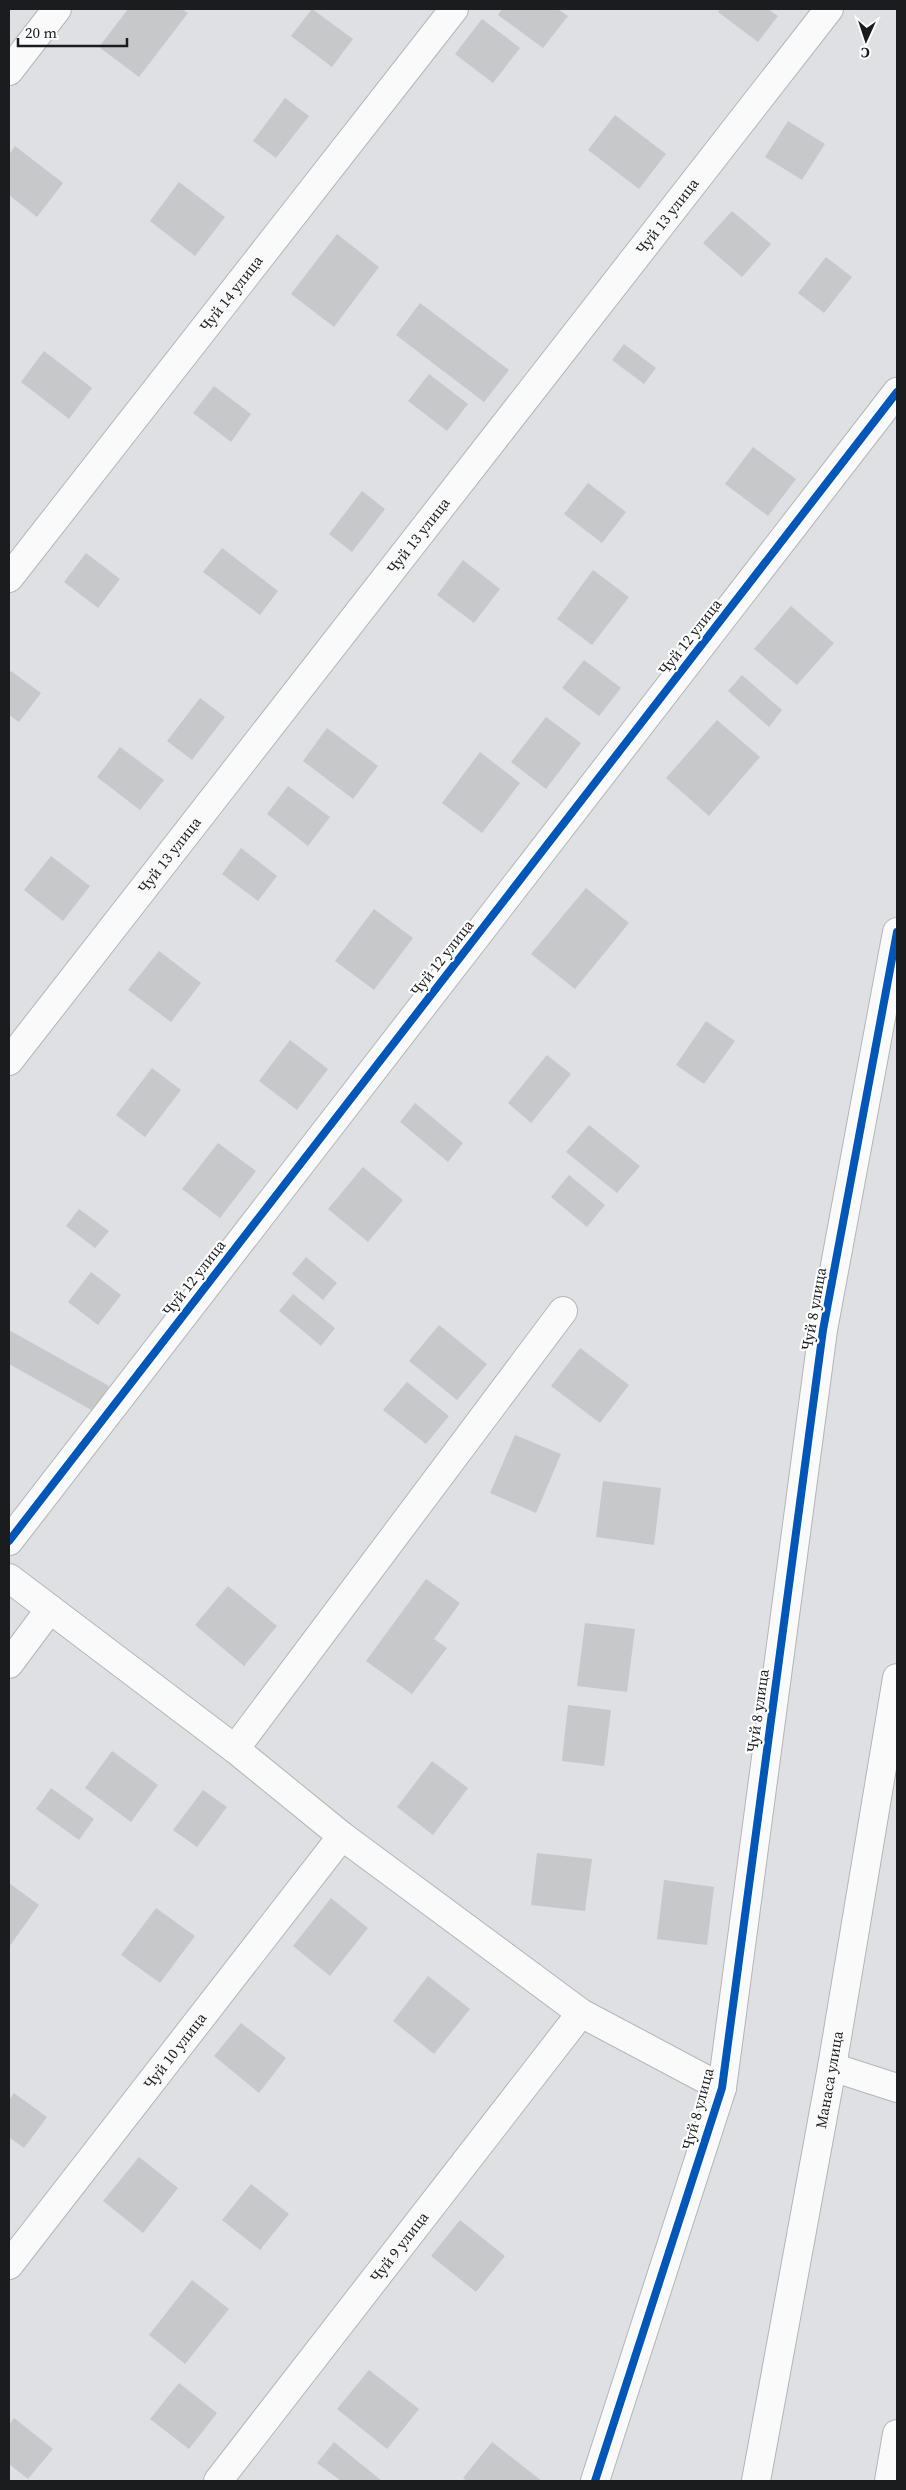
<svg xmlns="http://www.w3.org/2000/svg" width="906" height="2490" viewBox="0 0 906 2490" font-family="'Source Serif 4',serif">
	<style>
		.building { fill: #c6c8ca }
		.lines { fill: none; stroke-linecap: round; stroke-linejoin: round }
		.street-casing { stroke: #b3b5b7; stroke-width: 30 }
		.street { stroke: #fafafb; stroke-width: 28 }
		.cycleway-casing { stroke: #fff; stroke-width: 11 }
		.cycleway { stroke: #0057b8; stroke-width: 8 }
		.labels { text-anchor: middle; stroke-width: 4.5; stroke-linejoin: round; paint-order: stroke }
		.street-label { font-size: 15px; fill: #1a1c1e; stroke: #fff }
	</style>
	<rect width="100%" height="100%" fill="#dee0e3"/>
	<path class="building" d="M128 9H182L188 13 139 77 99 47Z
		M312 9 353 39 332 67 291 36Z
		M502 9H558L568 16 543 48 498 15Z
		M720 9H768L778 16 758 42 718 12Z
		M482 19 520 48 493 83 455 54Z
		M285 98 309 116 276 158 253 141Z
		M615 115 666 154 639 189 588 150Z
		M788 121 825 144 802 180 765 157Z
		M15 146 63 183 37 217 9 195V155Z
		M179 182 225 217 195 256 150 221Z
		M732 211 771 244 742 277 703 243Z
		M337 234 379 267 334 327 291 294Z
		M826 257 852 277 824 313 798 293Z
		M420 303 509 370 484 402 396 335Z
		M624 344 656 368 644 384 612 360Z
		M44 351 92 388 69 419 21 382Z
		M429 374 468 404 447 431 408 401Z
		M214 386 251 414 231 442 193 413Z
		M753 447 796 479 768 516 725 484Z
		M588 483 626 512 602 543 564 514Z
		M362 491 385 509 352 552 329 534Z
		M222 548 278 591 260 615 203 572Z
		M86 553 120 579 98 608 64 582Z
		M463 560 500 589 474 623 437 595Z
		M593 570 629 597 592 645 557 619Z
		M791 606 834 643 797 685 754 649Z
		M584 660 621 688 599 716 562 688Z
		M11 671 41 693 19 722 9 715V674Z
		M742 675 782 710 769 727 728 691Z
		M200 698 225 717 192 760 167 741Z
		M546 717 581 743 546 789 511 762Z
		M717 720 760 757 709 816 666 778Z
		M327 728 378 766 353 799 303 761Z
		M120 747 164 780 140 810 97 777Z
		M480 752 520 783 482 833 442 803Z
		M288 786 330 817 308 846 267 814Z
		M241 848 277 876 258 901 222 874Z
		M51 856 90 886 63 921 24 890Z
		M586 888 629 923 575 989 531 954Z
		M374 909 413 938 374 990 335 961Z
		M159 951 201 983 171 1022 128 990Z
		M706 1021 735 1041 704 1084 676 1065Z
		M290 1040 328 1069 297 1110 259 1081Z
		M547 1055 571 1074 531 1123 508 1103Z
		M152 1068 181 1090 145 1137 116 1115Z
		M415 1103 463 1143 448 1162 400 1122Z
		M589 1125 640 1166 617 1193 566 1152Z
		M218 1143 256 1171 220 1218 182 1189Z
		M363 1167 403 1200 368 1242 328 1209Z
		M569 1175 605 1205 587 1227 551 1197Z
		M79 1209 109 1231 95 1248 66 1226Z
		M306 1257 337 1283 323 1300 292 1274Z
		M91 1272 121 1295 98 1325 68 1302Z
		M293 1294 335 1328 321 1346 279 1311Z
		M439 1325 487 1364 457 1400 409 1361Z
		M9 1330 109 1386 95 1412 9 1364Z
		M580 1348 629 1385 600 1423 551 1386Z
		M407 1382 449 1416 426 1444 383 1410Z
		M515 1435 561 1454 536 1513 490 1493Z
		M603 1481 661 1488 654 1545 596 1537Z
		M426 1579 460 1603 434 1639 447 1648 412 1694 366 1661Z
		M228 1586 277 1626 244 1666 195 1625Z
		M585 1623 635 1629 627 1692 577 1686Z
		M568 1705 611 1710 604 1766 562 1761Z
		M112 1751 158 1785 131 1822 85 1788Z
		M432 1761 468 1788 433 1835 397 1807Z
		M51 1788 94 1819 79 1840 36 1809Z
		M203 1790 227 1807 197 1847 173 1830Z
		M537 1853 592 1859 585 1911 531 1905Z
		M664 1880 714 1887 707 1945 657 1939Z
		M9 1883 39 1905 9 1947Z
		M331 1898 368 1928 330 1976 293 1946Z
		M156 1908 195 1936 160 1983 121 1955Z
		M428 1976 470 2009 434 2054 393 2021Z
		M241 2023 286 2058 259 2093 214 2056Z
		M14 2093 47 2117 24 2148 9 2137V2100Z
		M139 2157 178 2188 143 2233 103 2201Z
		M251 2184 289 2214 260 2250 222 2220Z
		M460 2220 505 2256 476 2292 431 2256Z
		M192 2280 229 2309 185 2364 149 2335Z
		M369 2370 419 2409 387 2449 337 2409Z
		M179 2383 217 2413 189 2449 150 2419Z
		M14 2418 53 2449 28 2479 9 2464V2425Z
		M334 2442 382 2481H341L317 2463Z
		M492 2442 542 2481H467L463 2478Z"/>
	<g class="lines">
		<defs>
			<g id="street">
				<path d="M9 71 57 9"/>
				<path id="s1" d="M9 578 454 9"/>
				<path id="s2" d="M9 1061 829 9"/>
				<path d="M9 1541 897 392"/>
				<path d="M9 1578 235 1749 342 1836 581 2013 722 2088"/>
				<path d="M9 1664 50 1609"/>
				<path d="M235 1749 563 1311"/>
				<path d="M832 2067 897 2088"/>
				<path id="s3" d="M9 2265 342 1836"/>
				<path id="s4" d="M218 2481 581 2013"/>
				<path d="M595 2481 722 2088 823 1330 897 932"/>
				<path id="s5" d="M756 2481 832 2067 897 1678"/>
				<path d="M889 2481 897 2434"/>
			</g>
		</defs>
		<use href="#street" class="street-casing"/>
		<use href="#street" class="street"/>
		<defs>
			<path id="cycleway" d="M9 1541 897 392
				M595 2481 722 2088 823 1330 897 932"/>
		</defs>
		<use href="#cycleway" class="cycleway-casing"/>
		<use href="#cycleway" class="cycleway"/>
	</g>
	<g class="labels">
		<g class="street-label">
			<text dy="5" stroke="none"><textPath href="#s2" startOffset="1071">Чуй 13 улица</textPath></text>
			<text dy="5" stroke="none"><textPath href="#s1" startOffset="361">Чуй 14 улица</textPath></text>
			<text dy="5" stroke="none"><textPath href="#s2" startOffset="666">Чуй 13 улица</textPath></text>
			<text transform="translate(690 637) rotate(-52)" y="5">Чуй 12 улица</text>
			<text dy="5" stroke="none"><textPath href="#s2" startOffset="261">Чуй 13 улица</textPath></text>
			<text transform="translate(442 958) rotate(-52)" y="5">Чуй 12 улица</text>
			<text transform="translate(194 1278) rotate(-52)" y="5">Чуй 12 улица</text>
			<text transform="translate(814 1309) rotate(-80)" y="5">Чуй 8 улица</text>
			<text transform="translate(758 1711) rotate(-82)" y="5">Чуй 8 улица</text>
			<text dy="5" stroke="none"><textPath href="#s3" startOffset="271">Чуй 10 улица</textPath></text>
			<text dy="5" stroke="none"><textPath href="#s5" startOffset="408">Манаса улица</textPath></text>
			<text transform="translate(698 2109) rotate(-75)" y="5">Чуй 8 улица</text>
			<text dy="5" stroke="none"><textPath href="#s4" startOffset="296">Чуй 9 улица</textPath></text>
		</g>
	</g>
	<rect width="906" height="2490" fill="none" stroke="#1a1c1e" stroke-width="20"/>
	<g transform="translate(866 40) rotate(183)" stroke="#ffffff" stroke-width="4" paint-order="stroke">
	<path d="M0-4L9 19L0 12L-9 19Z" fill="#1a1c1e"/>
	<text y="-8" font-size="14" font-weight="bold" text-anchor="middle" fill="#1a1c1e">С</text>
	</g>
	<path d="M18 38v8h109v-8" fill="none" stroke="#1a1c1e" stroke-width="2.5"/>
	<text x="25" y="38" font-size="15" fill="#1a1c1e" stroke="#ffffff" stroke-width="4" paint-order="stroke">20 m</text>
</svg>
